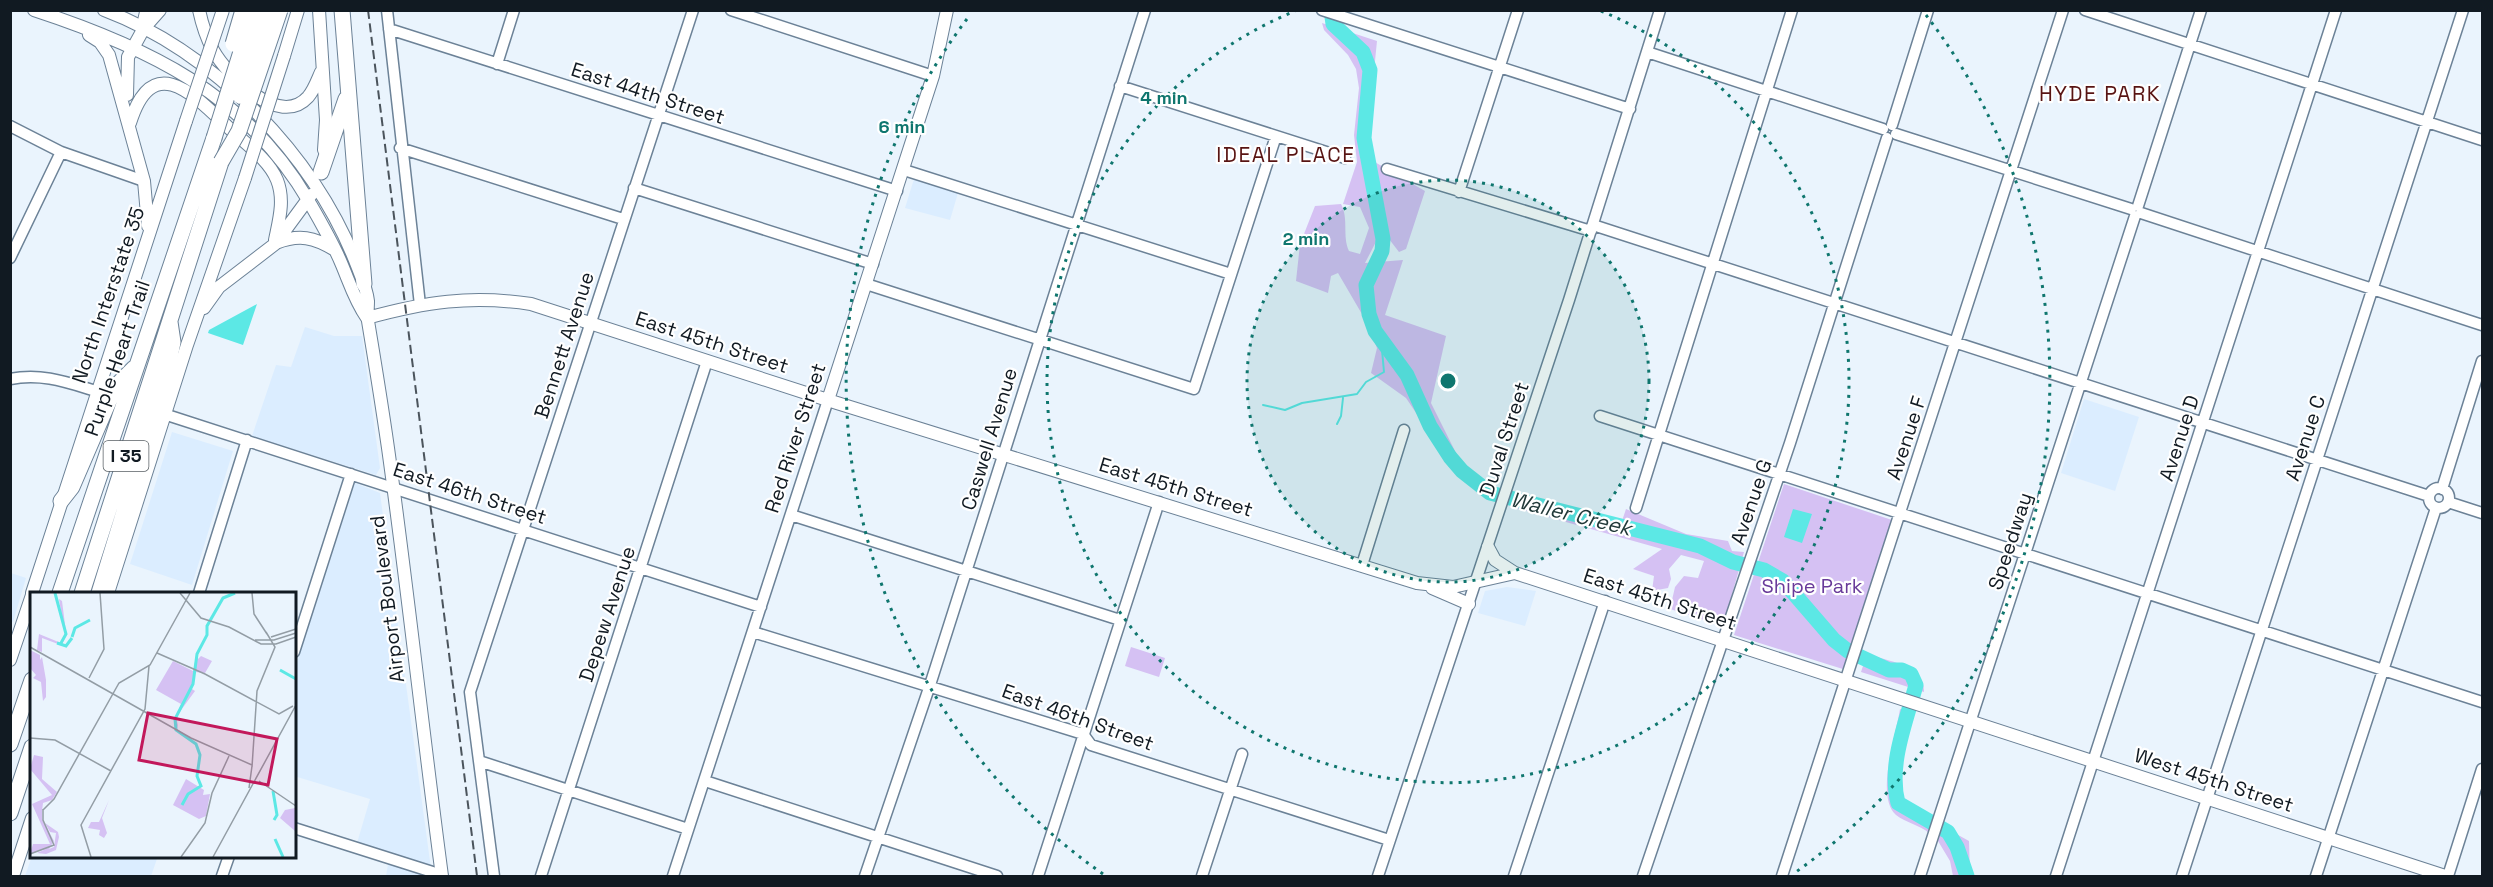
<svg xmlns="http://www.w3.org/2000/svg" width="2493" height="887" viewBox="0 0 2493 887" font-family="'Space Grotesk',sans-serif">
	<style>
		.built { fill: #dbedff }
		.green { fill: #d5c1f3 }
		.water { fill: #5ce8e5 }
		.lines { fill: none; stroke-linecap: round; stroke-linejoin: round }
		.stream { stroke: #5ce8e5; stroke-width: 2 }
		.river { stroke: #5ce8e5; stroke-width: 15 }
		.minor-casing { stroke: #6c8297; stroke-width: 13 }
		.major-casing { stroke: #6c8297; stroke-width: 14 }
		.highway-casing { stroke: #6c8297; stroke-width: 17 }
		.minor { stroke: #fff; stroke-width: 10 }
		.major { stroke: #fff; stroke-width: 12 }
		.highway { stroke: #fff; stroke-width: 15 }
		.rail { stroke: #4b545c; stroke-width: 2; stroke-dasharray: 9 4.5; stroke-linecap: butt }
		.major-bridge-casing { stroke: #6c8297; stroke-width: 14; stroke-linecap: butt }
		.highway-bridge-casing { stroke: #6c8297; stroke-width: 17; stroke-linecap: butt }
		.major-bridge { stroke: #fff; stroke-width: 12 }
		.highway-bridge { stroke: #fff; stroke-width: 15 }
		.ring { fill: none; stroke: #0f766e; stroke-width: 3; stroke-dasharray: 3 6 }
		.labels { text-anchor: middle; stroke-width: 4.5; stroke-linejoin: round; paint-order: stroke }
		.shield { fill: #fff; stroke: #585f64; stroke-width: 1.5 }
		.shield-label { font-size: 18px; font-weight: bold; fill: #111a22 }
		.street-label { font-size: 20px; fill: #111a22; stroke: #fff }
		.park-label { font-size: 20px; fill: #683a99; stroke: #fff }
		.neighbourhood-label { font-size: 21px; letter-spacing: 1.5px; fill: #581413; stroke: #fff }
		.water-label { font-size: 21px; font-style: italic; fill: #213939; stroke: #fff }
		.inset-river { fill: none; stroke: #5ce8e5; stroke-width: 3 }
		.inset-road { fill: none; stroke: #939da5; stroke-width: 1.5 }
		.view { fill: #c2185b; fill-opacity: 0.15; stroke: #c2185b; stroke-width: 3 }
		.inset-edge { fill: none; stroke: #111a22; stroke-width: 3 }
		.centre { fill: #0f766e; stroke: #fff; stroke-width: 3 }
		.ring-label { font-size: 18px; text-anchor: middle; font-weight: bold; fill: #0f766e; stroke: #fff; stroke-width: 4.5; stroke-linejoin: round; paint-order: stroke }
	</style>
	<rect width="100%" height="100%" fill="#eaf4fd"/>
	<path class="built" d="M914 179 958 193 950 220 905 208Z
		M305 327 334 336H362L380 468 376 475 252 436 276 365 291 367Z
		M2084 399 2139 417 2115 491 2061 473Z
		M172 432 233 451 192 585 130 564Z
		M355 483 380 493 432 876H386L390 853 357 843 370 799 294 776V671Z
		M11 573 26 578 13 622 11 621Z
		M1507 587 1536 591 1525 626 1478 613 1485 591Z
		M32 856H158L151 876H25Z"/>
	<path class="green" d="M1322 23 1377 41 1368 131 1373 161 1425 191 1406 249 1399 252 1389 239 1379 236 1365 263 1403 260 1385 315 1446 336 1431 403 1465 471 1496 486 1492 501 1452 466 1406 398 1371 373 1377 348 1366 321 1338 273 1331 276 1328 293 1296 281 1300 244 1315 206 1341 204C1349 219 1342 236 1349 251L1360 254 1369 228 1360 207 1343 204 1357 162 1354 135 1359 88 1356 69 1348 55 1324 30Z
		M1784 484 1895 521 1846 670 1734 635Z
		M1517 494 1622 521 1626 509 1686 534 1728 541 1732 551 1744 552 1723 626 1670 609 1675 587 1684 576 1698 578 1704 561 1681 555 1669 569 1671 579 1668 588 1652 591 1654 576 1633 569 1662 549 1512 507Z
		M1131 647 1165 658 1159 677 1125 666Z
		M1867 654C1887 661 1925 665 1924 692L1861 672Z
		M1900 709 1914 714C1909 732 1893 785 1906 801 1913 809 1925 814 1934 819L1929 833C1920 825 1906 823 1896 815 1875 796 1896 735 1900 709Z
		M1942 826 1969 841 1970 876H1953L1950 861 1938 841Z"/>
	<path class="water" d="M257 304 243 345 208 333 209 330Z
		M1793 509 1812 514 1802 543 1784 537Z"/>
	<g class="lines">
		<path class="stream" d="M1263 405 1285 410 1302 403 1357 394 1366 382 1384 372 1381 339
			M1337 424 1341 416 1343 398"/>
		<path class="river" d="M1331 10 1333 24 1363 52 1370 70 1364 138 1383 239 1382 251 1366 285 1369 314 1375 331 1407 375 1430 426 1450 457 1462 471 1490 493 1700 546 1733 562 1764 570 1783 581 1834 640 1848 651 1889 670H1902L1911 674 1916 685C1906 722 1888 765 1898 803L1948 832 1957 847 1967 876"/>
		<defs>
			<path id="minor" d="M387 10 420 305
				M731 10 933 76
				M1322 10 1630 109
				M2085 10 2482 140
				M389 29 897 191
				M1647 52 1883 129
				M497 64 514 10
				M1120 86 1345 158
				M1892 125 1928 10
				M10 126 61 152 144 181
				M1896 134 2131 209
				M400 148 623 219
				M1387 169 1591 231
				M904 170 1231 274
				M634 188 873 264
				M1459 192 1518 10
				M2138 206 2201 10
				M2141 213 2482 325
				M1593 225 2429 496
				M10 258 61 152
				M866 284 1194 389 1276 136
				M10 379C42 373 66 382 96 391
				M167 415 761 607
				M1600 416 2482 702
				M2429 498a10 10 0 1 1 20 0a10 10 0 1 1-20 0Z
				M2442 489 2482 361
				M2448 502 2482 513
				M1636 508 1792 10
				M791 515 1120 620
				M1362 565 1404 430
				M199 593 247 440
				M753 632 1083 734 1091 745 1389 840
				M294 652 351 474
				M479 761 688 829
				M705 781 997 876
				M294 828 442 875
				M222 876 229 856
				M494 876 470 692 693 10
				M541 876 707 361
				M673 876 828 400
				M865 876 930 685 1145 10
				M1038 876 1159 502
				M1202 876 1242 754
				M1378 876 1569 300 1660 10
				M1514 876 1605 601
				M1643 876 1790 443 1887 138
				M1782 876 2063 10
				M1920 876 2135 216
				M2056 876 2336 10
				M2182 876 2463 10
				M2316 876 2436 508
				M2448 876 2482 769"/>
			<path id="major" d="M34 10C147 47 245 93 308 200 320 221 333 243 342 265 350 284 355 301 367 318
				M104 10C215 52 316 157 358 268 362 278 367 291 368 301 368 308 367 314 368 321 375 363 382 406 388 448 408 591 423 734 442 876
				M199 10C202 24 206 37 213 50 227 75 279 129 308 97 314 90 317 81 321 72
				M319 10 326 120 324 150
				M89 35 100 42 109 55 144 181 148 226
				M284 56 298 10
				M127 95 128 57 144 28 160 10
				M130 123C153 49 195 96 230 129 246 144 269 160 277 180 285 200 279 220 275 240
				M276 243C299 234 314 237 335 250
				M204 308 219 287 275 244 311 195
				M367 318C425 302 470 295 531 304L837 403 1417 583 1453 587 1515 573 2445 876
				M828 400 933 76 947 10
				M1488 547 1495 560 1515 573
				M1432 588 1469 604
				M32 593 186 121
				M108 593 187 345 245 178
				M10 660 32 595
				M13 876 32 818"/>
			<path id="highway" d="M342 10 364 284
				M144 28 148 10
				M321 172 346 99
				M61 501 72 487 115 387 134 368
				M60 593 214 138
				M82 593 221 162
				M99 593 167 372 173 342 170 322
				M10 744 32 680
				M10 813 32 747"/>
		</defs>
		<use href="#minor" class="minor-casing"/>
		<use href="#major" class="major-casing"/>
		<use href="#highway" class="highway-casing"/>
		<use href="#minor" class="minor"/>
		<use href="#major" class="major"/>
		<use href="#highway" class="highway"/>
		<path class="rail" d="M368 10 477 876"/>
		<defs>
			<path id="major-bridge" d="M186 121 223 10
				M245 178 284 56"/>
			<path id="highway-bridge" d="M233 44 243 10
				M240 96 266 10
				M214 138 254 10
				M221 162 239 131 280 10"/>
		</defs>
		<use href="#major-bridge" class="major-bridge-casing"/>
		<use href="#highway-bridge" class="highway-bridge-casing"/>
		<use href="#major-bridge" class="major-bridge"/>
		<use href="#highway-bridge" class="highway-bridge"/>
	</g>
	<circle cx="1448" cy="381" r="201" fill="#0f766e" fill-opacity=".12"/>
	<g class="ring">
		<circle cx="1448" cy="381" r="201"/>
		<path d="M1601 11A401 401 0 1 1 1295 11"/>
		<path d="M1103 874A602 602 0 0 1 970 15M1926 15A602 602 0 0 1 1793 874"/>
	</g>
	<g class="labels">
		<rect class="shield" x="103.5" y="441" width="45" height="30" rx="4.5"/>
		<g class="shield-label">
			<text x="126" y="462">I 35</text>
		</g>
		<g class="street-label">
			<text transform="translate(648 93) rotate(18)" y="7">East 44th Street</text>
			<text transform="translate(108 295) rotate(-71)" y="7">North Interstate 35</text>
			<text transform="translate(712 342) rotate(18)" y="7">East 45th Street</text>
			<text transform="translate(564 345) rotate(-72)" y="7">Bennett Avenue</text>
			<text transform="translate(117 358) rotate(-71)" y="7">Purple Heart Trail</text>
			<text transform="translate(795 438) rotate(-72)" y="7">Red River Street</text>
			<text transform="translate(1906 438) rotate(-72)" y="7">Avenue F</text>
			<text transform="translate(2179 438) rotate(-72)" y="7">Avenue D</text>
			<text transform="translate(2305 438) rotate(-72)" y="7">Avenue C</text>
			<text transform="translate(989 439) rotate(-73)" y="7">Caswell Avenue</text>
			<text transform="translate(1504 439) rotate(-72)" y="7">Duval Street</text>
			<text transform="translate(1176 487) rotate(17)" y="7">East 45th Street</text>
			<text transform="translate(470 493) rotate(18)" y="7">East 46th Street</text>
			<text transform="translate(1751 502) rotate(-71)" y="7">Avenue G</text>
			<text transform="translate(2010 541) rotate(-72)" y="7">Speedway</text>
			<text transform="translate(387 599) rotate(-97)" y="7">Airport Boulevard</text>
			<text transform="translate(1660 599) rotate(18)" y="7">East 45th Street</text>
			<text transform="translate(607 614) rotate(-72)" y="7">Depew Avenue</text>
			<text transform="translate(1078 717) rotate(20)" y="7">East 46th Street</text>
			<text transform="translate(2214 780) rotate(18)" y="7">West 45th Street</text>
		</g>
		<g class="park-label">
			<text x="1812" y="593">Shipe Park</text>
		</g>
		<g class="neighbourhood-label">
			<text x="2100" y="101">HYDE PARK</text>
			<text x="1286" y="162">IDEAL PLACE</text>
		</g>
		<g class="water-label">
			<text transform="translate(1571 514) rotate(14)" y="7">Waller Creek</text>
		</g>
	</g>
	<g transform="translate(30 592)">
		<rect width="266" height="266" fill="#eaf4fd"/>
		<path d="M29 7 32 9 36 40V44L32 52 36 54 39 48 42 47 36 55 12 46V60L7 58 9 42 31 51 35 44ZM0 58 10 63V68L12 65 16 88V105L13 109 11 90 3 86 6 83 0 76ZM167 61 168 67 171 64 182 69 175 81 165 80 162 97 165 99 146 125 148 133 147 137 145 127 151 112 126 98 143 69 163 79ZM4 163 13 165 12 187 27 200 22 208 13 211 12 219V227L24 249 19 257 24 255 26 241 20 240 15 231 28 240 29 245 26 258 16 262 7 261 16 257 0 262 3 252H20L2 212 22 203 0 177ZM156 187 174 198 173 203 180 202 176 224 169 227 143 213ZM79 208 72 226 77 241 74 246 69 243 70 238 58 236 61 230H69ZM265 216V239L250 226 255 218Z" fill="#d5c1f3"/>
		<path class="inset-river" d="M25 1 36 42 31 51M42 45 45 36 60 28M27 51 36 54 42 46M250 78 266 87M243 199 247 223 244 228M152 213 158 202 171 194 167 184 170 163 166 152 146 138 145 127 163 92 167 62 177 43V34L193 6 205 1M245 247 253 265"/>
		<path class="inset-road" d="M150 1 171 26 199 35 231 52H246L266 45M222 1 224 22 237 42M241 45 266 37M225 48H244L266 41M0 55 161 146 222 173M127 61 175 82 249 122 263 114M59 86 74 57 70 1M0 146 25 148 81 179M222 175 227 99 245 55 236 40M229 189 266 214M219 196 222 174M13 218 24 207 89 91 120 73 160 1M0 262 24 253 13 228V217M61 265 51 233 115 117 119 74M151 265 175 231 182 201 199 164M183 265 266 113"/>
		<path class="view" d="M118 121 247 147 238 193 109 168Z"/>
		<rect width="266" height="266" class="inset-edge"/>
	</g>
	<circle cx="1448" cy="381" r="9" class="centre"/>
	<g class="ring-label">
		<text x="1164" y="104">4 min</text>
		<text x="902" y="133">6 min</text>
		<text x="1306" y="245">2 min</text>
	</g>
	<rect width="2493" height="887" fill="none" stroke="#111a22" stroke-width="24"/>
</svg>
